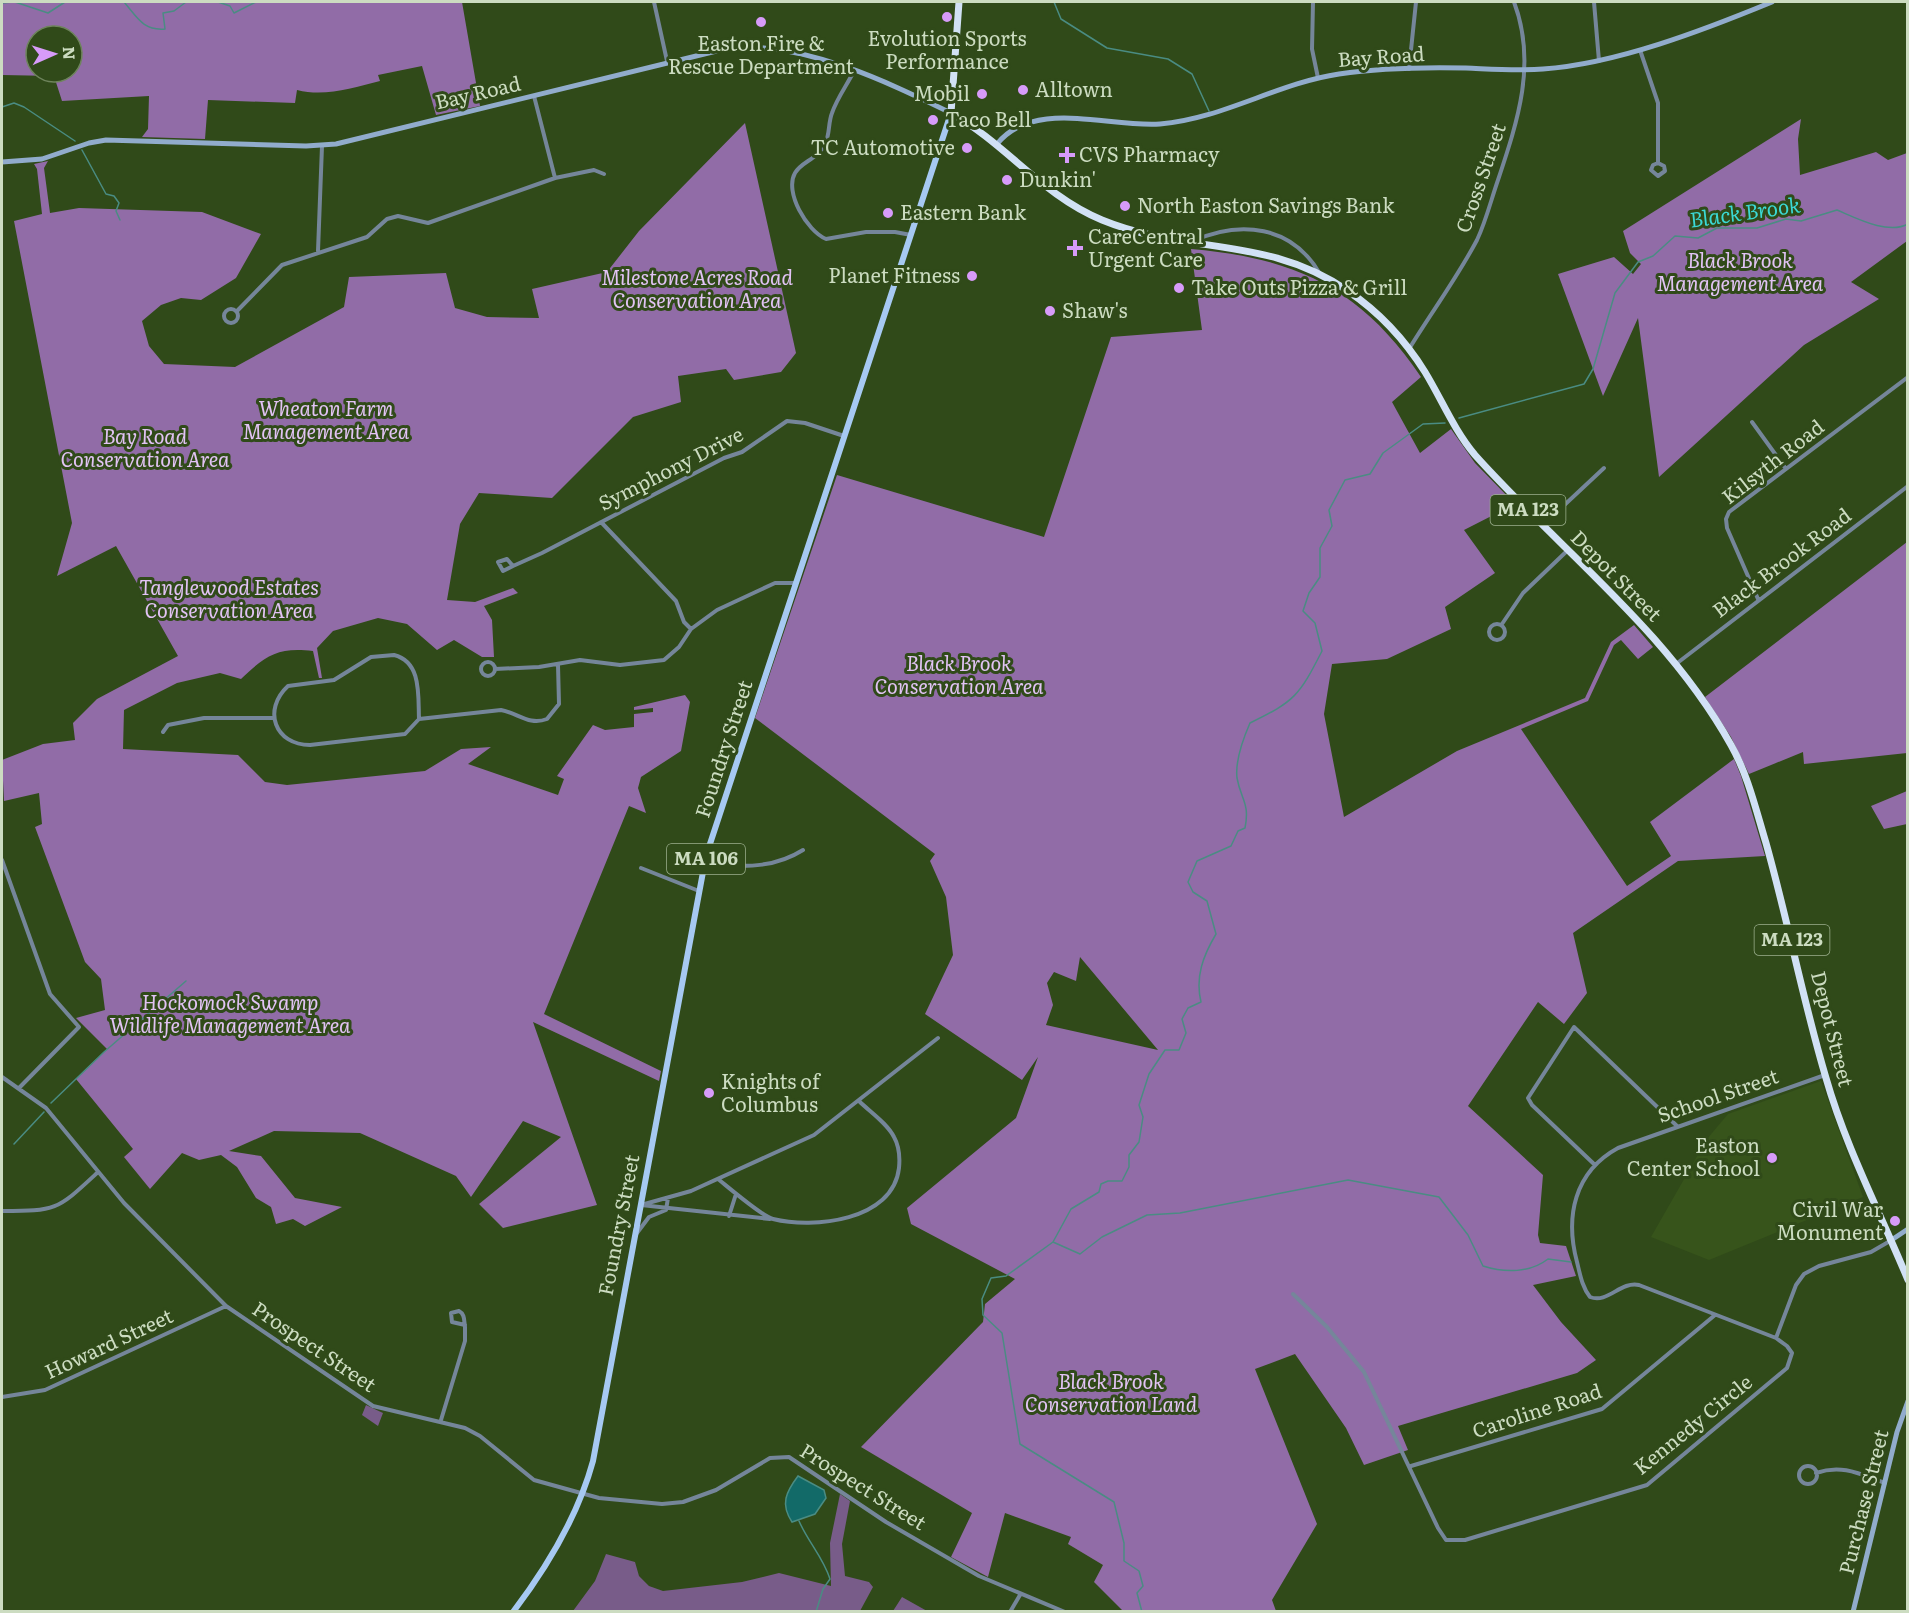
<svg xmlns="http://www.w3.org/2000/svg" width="1909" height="1613" viewBox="0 0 1909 1613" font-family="Literata,serif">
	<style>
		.built { fill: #37541b }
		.green { fill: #785c89 }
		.forest { fill: #916ca7; fill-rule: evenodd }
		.water { fill: #126a68; stroke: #4a8c83; stroke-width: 1.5 }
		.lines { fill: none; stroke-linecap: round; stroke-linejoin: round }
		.stream { stroke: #4a8c83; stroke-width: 1.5 }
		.street { stroke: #75869a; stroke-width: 4 }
		.secondary { stroke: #91accc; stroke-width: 5 }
		.primary { stroke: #a6c9f2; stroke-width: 6 }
		.highway { stroke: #d1e1f5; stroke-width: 7 }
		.poi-dot { fill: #d79bf9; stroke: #304a19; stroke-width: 2 }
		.labels { text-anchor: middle; stroke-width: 6; stroke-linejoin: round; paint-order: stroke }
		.shield { fill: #304a19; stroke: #9db08f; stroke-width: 1.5 }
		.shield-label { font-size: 18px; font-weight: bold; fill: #ccdcc1 }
		.poi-label { font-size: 20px; fill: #ccdcc1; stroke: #304a19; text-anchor: start }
		.street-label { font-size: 20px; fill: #ccdcc1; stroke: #304a19 }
		.park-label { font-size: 20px; font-style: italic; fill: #e2c3f5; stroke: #304a19 }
		.water-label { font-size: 21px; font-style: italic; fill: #3bd9d5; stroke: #304a19 }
	</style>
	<rect width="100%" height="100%" fill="#304a19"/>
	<path class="built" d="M1821 1081 1863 1197 1709 1260 1651 1237 1707 1139 1728 1114Z"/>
	<path class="green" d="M366 1405 383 1413 378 1426 362 1415Z
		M840 1494 850 1501 842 1544 845 1576 869 1582 873 1587 860 1611H573L595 1581 606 1554 635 1562 639 1576 649 1586 663 1591 742 1582 779 1573 831 1586 830 1543Z
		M902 1597 927 1611H893Z"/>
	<path class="forest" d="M2 2H462L480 106 436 115 422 66 378 75 380 81C352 88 325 97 297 90L295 103 208 100 205 139 142 137 148 129 149 96 62 101 54 76 2 75ZM36 36H72V72H36Z
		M1801 119 1798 139 1800 175 1876 152 1888 160 1907 153V241L1851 282 1879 299 1804 345 1659 477 1638 318 1603 396 1558 274 1614 257 1633 274 1641 264 1630 253 1623 231Z
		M745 123 796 353 781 372 734 380 726 369 678 376 681 402 633 417 552 498 479 493 460 524 447 600 475 602 513 588 518 593 484 606 492 620 494 657H482L454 640 437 650 407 624 378 618 333 631 317 648 322 678H319L313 651C278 647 266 655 241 679L220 673 177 683 124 710 123 749 238 755 265 782 287 785 425 771 461 749 491 747 468 764 558 795 564 779 557 776 593 725 605 730 634 727V714L653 712V708L634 710V707L685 695 690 702 681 751 641 777 638 788 646 813 629 806 544 1014 661 1071 659 1081 533 1022 597 1205 503 1228 479 1204 561 1137 523 1121 471 1197 456 1176 360 1133 274 1131 229 1151 261 1156 295 1198 342 1207 305 1226 293 1219 276 1224 271 1207 256 1198 237 1167 221 1155 199 1160 182 1153 150 1189 124 1157 133 1149 76 1079 107 1049 76 1018 105 1010 101 979 85 962 35 827 42 824 39 793 4 801 2 760 43 744 75 740 73 723 97 699 178 656 116 546 57 576 72 523 14 221 42 214 37 169 34 164 48 161 44 168 50 213 79 208 202 212 261 234 236 278 201 300 181 298 161 305 142 321 149 346 164 364 235 367 344 307 349 277 446 273 455 308 487 317 539 318 532 289 607 272 639 231Z
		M1191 249C1295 258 1361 288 1421 377L1392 402 1420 453 1451 429 1475 463 1515 504 1464 530 1495 573 1445 607 1451 629 1387 659 1332 664 1324 714 1344 817 1457 751 1585 698 1611 642 1634 625 1653 647 1638 659 1621 640 1614 645 1588 701 1521 729 1627 886 1671 856 1650 822 1734 759 1741 776 1765 856 1678 861 1573 933 1587 993 1564 1024 1538 1002 1468 1106 1543 1175 1538 1235 1540 1243 1566 1246 1576 1276 1533 1285 1561 1322 1596 1360 1577 1373 1398 1426 1408 1450 1364 1465 1346 1428 1295 1354 1255 1369 1317 1524 1272 1600 1276 1611H1123L1094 1582 1103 1565 1068 1544 1071 1537 1005 1513 988 1577 951 1557 972 1513 861 1447 983 1322 985 1304 1015 1279 911 1224 907 1208 1016 1118 1038 1057 1022 1080 925 1014 953 955 946 897 930 861 935 854 755 718 837 475 1044 537 1111 337 1202 330ZM1080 957 1158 1050 1046 1025 1053 1005 1047 983 1054 972 1076 981Z
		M1907 542V753L1804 764 1803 752 1749 774 1731 737 1705 697Z
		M1907 791V824L1884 829 1871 806Z"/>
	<path class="water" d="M798 1476 824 1490 826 1498 815 1514 792 1522C780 1504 786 1492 798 1476Z"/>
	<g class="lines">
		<path class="stream" d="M15 2 48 13 65 2
			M124 2C137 17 143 31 165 29L163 13 174 11 186 2
			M189 2H198
			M218 2 230 6 234 13 256 2
			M1054 2 1061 19 1107 48 1168 59 1192 74 1209 111
			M2 3 13 2
			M2 107 14 103 24 107 75 141
			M82 150 106 194 114 196 119 203 116 211 120 220
			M1459 418 1584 384 1593 369 1615 293 1638 262 1653 256 1675 236 1698 238 1717 228H1757L1786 219 1801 221 1837 210C1856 218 1888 235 1908 224
			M51 1103 104 1052 186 981
			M14 1144 44 1112
			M1053 1242 1080 1254 1102 1237 1147 1215 1180 1213 1348 1180 1439 1197 1468 1235 1483 1266C1505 1273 1530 1273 1548 1259L1571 1262
			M799 1521C808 1542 823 1557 830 1579L823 1589 816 1612
			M1142 1612 1137 1593 1143 1586 1139 1571 1124 1561V1543L1114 1502 1020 1444 1002 1333 983 1315 982 1299 991 1278 1006 1276 1053 1242 1071 1209 1099 1192 1101 1184 1108 1181H1122L1129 1167V1155L1139 1142 1143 1117 1139 1105 1149 1074 1165 1050H1179L1186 1033 1182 1019 1188 1008 1201 1002C1195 977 1203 956 1216 934L1207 901 1193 892 1188 882 1197 861 1231 846 1238 831 1245 828C1250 803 1241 800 1237 778 1235 760 1243 739 1250 723 1295 701 1299 696 1322 651L1315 623 1303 611 1309 593 1320 577V548L1332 526 1329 510 1345 480 1370 474 1383 453 1423 424 1445 423"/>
		<path class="street" d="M654 2 667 61
			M1313 2 1312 49 1318 78
			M1594 2 1599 61
			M1640 50 1658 103V163L1653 165 1651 170 1658 176 1665 171 1664 166 1658 163
			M1409 69 1416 2
			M854 71C847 85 837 98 832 113 828 123 830 135 825 144 817 160 802 161 795 173 784 192 807 231 826 239L866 232H895L911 235
			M534 96 555 178
			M1193 241C1240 220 1292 225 1320 274
			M318 251 322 146
			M224 316a7 7 0 1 1 14 0a7 7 0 1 1-14 0Z
			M238 310 282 265 367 237 387 219 398 216 428 223 555 178 594 170 604 174
			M1409 349C1431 313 1457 278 1477 240 1486 221 1491 200 1498 180 1518 120 1537 63 1514 2
			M1752 422 1786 469
			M601 522 676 601 684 622 691 629
			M1543 525 1604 468
			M513 566 503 571 498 562 507 559 513 566 542 553 724 458 742 452 787 421 805 423 844 436
			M1758 599 1727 528 1726 519 1729 512 1908 377
			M1489 632a8 8 0 1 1 16 0a8 8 0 1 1-16 0Z
			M1502 624 1523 593 1568 550
			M394 655C422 662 418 696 419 719L405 734 310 745C275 745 262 710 288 686L334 680 371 657Z
			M481 669a7 7 0 1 1 14 0a7 7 0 1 1-14 0Z
			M1676 664 1908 486
			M495 669 539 667 580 660 620 665 664 660 679 647 691 629 717 610 775 583H796
			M419 719 501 710C518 713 529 726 547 719L559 704 558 665
			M163 732 168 725 204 718H274
			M2 860 50 994 79 1027 19 1088
			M718 865C749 867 776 867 803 850
			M641 868 699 891
			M704 869 718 865 706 856
			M2 1077 46 1108 124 1203 226 1306 373 1406 465 1428 480 1436 534 1480 599 1498 662 1504 683 1502 716 1490 770 1458 789 1457 886 1522 979 1576 1065 1612
			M1595 1165 1532 1105 1528 1098 1574 1027 1677 1126
			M718 1179C728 1187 763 1217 773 1219 813 1229 893 1221 899 1168 900 1158 899 1146 894 1137 887 1123 870 1112 859 1101
			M641 1205 691 1191 814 1135 938 1038
			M641 1205 770 1219
			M2 1211C57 1211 57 1210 97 1173
			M729 1216 736 1194
			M637 1233 649 1217 666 1210 668 1198
			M1293 1294 1327 1327 1364 1372 1438 1528 1446 1540H1465L1647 1485 1787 1368 1792 1353 1787 1346 1776 1338 1639 1285C1620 1281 1608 1304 1590 1297 1582 1287 1580 1274 1577 1262 1565 1217 1574 1172 1618 1148L1825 1075
			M1776 1338 1796 1285 1804 1274 1819 1266 1871 1252 1890 1241
			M2 1397 45 1390 226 1306
			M441 1420 465 1341V1327C464 1321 465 1314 459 1311L451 1313 452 1322 465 1325
			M1411 1466 1602 1409 1715 1315
			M1799 1475a9 9 0 1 1 18 0a9 9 0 1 1-18 0Z
			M1816 1473C1842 1464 1860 1474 1885 1483
			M1010 1612 1020 1595"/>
		<path class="secondary" d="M997 144C1034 98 1109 128 1160 124 1222 119 1278 83 1339 74 1380 68 1424 67 1466 68 1491 69 1517 71 1543 69 1616 64 1704 30 1772 2
			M2 162 42 159 89 143 106 140 306 146 336 144 733 47C809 44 885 81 951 113
			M1890 1241 1908 1229
			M1853 1612 1897 1432 1908 1401"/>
		<path class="primary" d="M513 1612C548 1566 578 1516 593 1461L706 856 951 113"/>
		<path class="highway" d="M959 2 951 113C1006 144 1043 196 1102 220 1187 255 1267 235 1348 291 1379 312 1405 340 1425 372 1442 400 1454 430 1475 455 1561 551 1667 630 1731 745 1748 775 1756 810 1766 843 1788 921 1803 1001 1826 1078 1846 1148 1880 1212 1908 1280"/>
	</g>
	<g class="poi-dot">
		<circle cx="947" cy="17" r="6"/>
		<circle cx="761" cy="22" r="6"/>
		<circle cx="1023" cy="90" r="6"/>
		<circle cx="982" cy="94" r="6"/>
		<circle cx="933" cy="120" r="6"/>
		<circle cx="967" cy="148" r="6"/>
		<path d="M1064 146h6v6h6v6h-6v6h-6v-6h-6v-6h6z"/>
		<circle cx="1007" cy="180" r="6"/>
		<circle cx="1125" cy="206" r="6"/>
		<circle cx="888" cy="213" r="6"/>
		<path d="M1072 239h6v6h6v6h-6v6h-6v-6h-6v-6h6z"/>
		<circle cx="972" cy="276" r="6"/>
		<circle cx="1179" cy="288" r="6"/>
		<circle cx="1050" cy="311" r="6"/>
		<circle cx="709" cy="1093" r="6"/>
		<circle cx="1772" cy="1158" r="6"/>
		<circle cx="1895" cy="1221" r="6"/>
	</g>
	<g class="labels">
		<g class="shield">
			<rect x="1490.5" y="495" width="75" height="30" rx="4.5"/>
			<rect x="667" y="844" width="78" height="30" rx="4.5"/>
			<rect x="1754.5" y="925" width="75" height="30" rx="4.5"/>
		</g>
		<g class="shield-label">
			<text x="1528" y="516">MA 123</text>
			<text x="706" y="865">MA 106</text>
			<text x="1792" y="946">MA 123</text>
		</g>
		<g class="poi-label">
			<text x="947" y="46" text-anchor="middle">Evolution Sports<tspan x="947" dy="23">Performance</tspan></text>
			<text x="761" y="51" text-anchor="middle">Easton Fire &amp;<tspan x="761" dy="23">Rescue Department</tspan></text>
			<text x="1035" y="97">Alltown</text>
			<text x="970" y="101" text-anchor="end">Mobil</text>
			<text x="945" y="127">Taco Bell</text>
			<text x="955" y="155" text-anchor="end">TC Automotive</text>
			<text x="1079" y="162">CVS Pharmacy</text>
			<text x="1019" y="187">Dunkin'</text>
			<text x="1137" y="213">North Easton Savings Bank</text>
			<text x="900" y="220">Eastern Bank</text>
			<text x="1088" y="244">CareCentral<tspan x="1088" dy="23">Urgent Care</tspan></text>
			<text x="960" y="283" text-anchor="end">Planet Fitness</text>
			<text x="1191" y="295">Take Outs Pizza &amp; Grill</text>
			<text x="1062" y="318">Shaw's</text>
			<text x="721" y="1089">Knights of<tspan x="721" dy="23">Columbus</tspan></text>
			<text x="1760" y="1153" text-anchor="end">Easton<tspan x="1760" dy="23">Center School</tspan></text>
			<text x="1883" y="1217" text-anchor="end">Civil War<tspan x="1883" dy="23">Monument</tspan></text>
		</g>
		<g class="street-label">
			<text transform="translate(1381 57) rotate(-4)" y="7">Bay Road</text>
			<text transform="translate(478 93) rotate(-13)" y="7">Bay Road</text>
			<text transform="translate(1481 178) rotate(-71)" y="7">Cross Street</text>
			<text transform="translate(1773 462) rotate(-38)" y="7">Kilsyth Road</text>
			<text transform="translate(671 469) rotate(-27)" y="7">Symphony Drive</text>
			<text transform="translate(1782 563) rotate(-37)" y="7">Black Brook Road</text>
			<text transform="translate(1616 576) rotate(45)" y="7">Depot Street</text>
			<text transform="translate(724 749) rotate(-72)" y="7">Foundry Street</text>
			<text transform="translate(1832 1029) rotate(76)" y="7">Depot Street</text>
			<text transform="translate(1718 1096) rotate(-19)" y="7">School Street</text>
			<text transform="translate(619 1225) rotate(-79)" y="7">Foundry Street</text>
			<text transform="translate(109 1344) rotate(-25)" y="7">Howard Street</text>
			<text transform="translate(314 1347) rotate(34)" y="7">Prospect Street</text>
			<text transform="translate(1537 1411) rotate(-18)" y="7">Caroline Road</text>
			<text transform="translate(1693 1425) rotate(-39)" y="7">Kennedy Circle</text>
			<text transform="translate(863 1487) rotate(32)" y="7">Prospect Street</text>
			<text transform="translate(1864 1502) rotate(-76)" y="7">Purchase Street</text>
		</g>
		<g class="park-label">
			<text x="1740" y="268">Black Brook<tspan x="1740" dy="23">Management Area</tspan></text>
			<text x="697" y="285">Milestone Acres Road<tspan x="697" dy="23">Conservation Area</tspan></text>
			<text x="326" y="416">Wheaton Farm<tspan x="326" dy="23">Management Area</tspan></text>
			<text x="145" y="444">Bay Road<tspan x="145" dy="23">Conservation Area</tspan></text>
			<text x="229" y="595">Tanglewood Estates<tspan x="229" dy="23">Conservation Area</tspan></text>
			<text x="959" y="671">Black Brook<tspan x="959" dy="23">Conservation Area</tspan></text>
			<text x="230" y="1010">Hockomock Swamp<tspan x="230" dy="23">Wildlife Management Area</tspan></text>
			<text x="1111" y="1389">Black Brook<tspan x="1111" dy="23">Conservation Land</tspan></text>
		</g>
		<g class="water-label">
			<text transform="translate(1745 213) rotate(-8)" y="7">Black Brook</text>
		</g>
	</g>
	<rect width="1909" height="1613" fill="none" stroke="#ccdcc1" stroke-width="6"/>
	<g transform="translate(54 54) rotate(87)"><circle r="28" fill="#304a19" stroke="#6e845c" stroke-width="1.5"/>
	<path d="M0-4.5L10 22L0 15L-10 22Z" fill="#d79bf9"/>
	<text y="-9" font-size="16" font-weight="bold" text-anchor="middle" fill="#ccdcc1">N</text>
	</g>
</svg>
